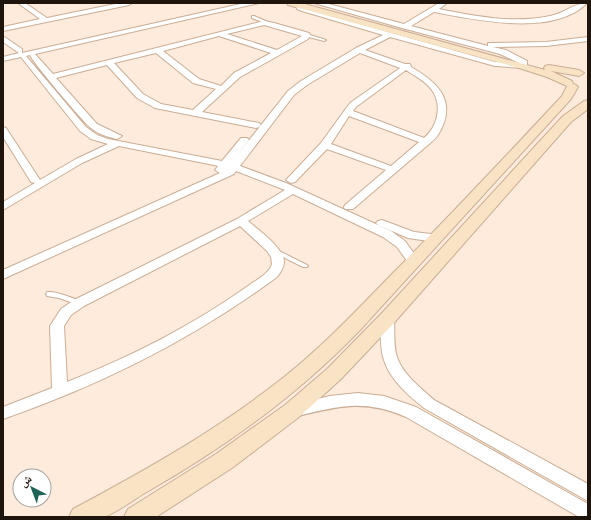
<svg xmlns="http://www.w3.org/2000/svg" width="591" height="520" viewBox="0 0 591 520" font-family="'Noto Sans','Noto Naskh Arabic',sans-serif">
	<style>
		.lines { fill: none; stroke-linecap: round; stroke-linejoin: round }
		.lane-casing { stroke: #caad95; stroke-width: 2 }
		.street-casing { stroke: #caad95; stroke-width: 2 }
		.secondary-casing { stroke: #caad95; stroke-width: 2 }
		.lane { fill: #fff; fill-rule: evenodd }
		.street { fill: #fff; fill-rule: evenodd }
		.secondary { fill: #f8e3c5; fill-rule: evenodd }
	</style>
	<rect width="100%" height="100%" fill="#feebdc"/>
	<g class="lines">
		<defs>
			<path id="lane" d="M252 16H254L270 23 267 24 252 18Z
				M305 34H307L326 40 324 41 305 36Z
				M275 249 307 265 308 266 307 267H303L273 252 272 251 273 250Z
				M47 292C58 291 71 298 81 301L82 303 81 305H79L59 298 47 296 46 294Z"/>
			<path id="street" d="M18 3H25L47 18 120 3H132L129 5 3 31V27L40 19Z
				M245 3H259L35 54 53 74 264 21 274 23 309 33 310 35 308 39 240 77 202 112 259 123 261 125 259 127 256 128 155 108 137 98 107 65 56 78 97 124 122 136 117 139C108 137 98 134 91 128 83 122 31 60 30 55L26 56 86 127 97 135 108 139 222 161 241 138H247L249 140 231 163 288 91 301 81 356 48 383 35 302 11 297 9 296 4H300L302 7 306 9 495 62 519 63 500 54 402 28 314 3H325L404 24 439 3H447L439 9C474 16 514 24 550 16 563 14 574 3 587 3 554 37 475 20 434 12L411 26 488 46V43H491L546 42 588 37V41L546 46 493 47 506 50 527 61V66L523 68 495 66 390 37 365 50 405 64H410L411 67C439 83 458 102 438 135 435 139 432 141 429 144L353 209H345L344 207 345 205 386 170 327 149 295 182 291 183 286 180 321 143 350 103 400 68 360 53 307 85 294 95 240 166 286 183 391 231 405 241 420 262 418 265H410L397 247 383 237 293 194 248 221C258 230 284 248 284 262 284 268 280 273 277 277 193 339 101 385 3 419V407L52 388 50 326 61 309 74 300 237 219 285 190 236 171 234 174 3 279V270L220 173 215 170 218 166 214 165 119 146 82 163 3 210V202L35 183 31 182 3 137V127L6 128 40 180 76 159 108 144 91 139 80 131 21 57 3 61V57L19 53 3 42V36L22 49V53ZM264 25 302 36 277 50 227 34ZM219 36 271 53 234 73 221 86 199 79 163 51ZM156 53 193 83 216 89 193 110 161 104 143 94 114 63ZM406 70C415 76 425 81 431 89 443 104 438 126 424 138L353 111 356 107ZM349 116 419 142 391 166 331 144ZM240 226 267 251 271 257 272 264C269 274 256 280 248 286 192 326 130 357 67 382L64 326 71 315 84 306Z
				M382 220 414 232 440 235 442 238 440 241 436 242 408 238 378 225 376 223 378 221Z
				M387 314 392 316 394 319C395 331 393 345 397 357 403 375 421 388 434 400L588 484V501L424 408C407 394 389 379 383 357 380 345 381 331 380 319L382 316Z
				M358 393 384 396 416 407 588 504V517H579L406 417C362 398 337 407 293 417L288 415 285 411 288 407 293 405 330 396Z"/>
			<path id="secondary" d="M287 3H301L545 70 544 68 545 66 549 65 579 70 584 73 579 76 551 71 572 81 573 84 576 85 578 87 571 99 361 329C298 395 224 448 145 493 135 499 113 515 103 517 93 519 80 517 69 517L73 509C146 470 219 429 284 377 323 346 357 310 392 274 450 216 506 156 562 96L567 86 547 77 519 68 288 5Z
				M588 100V109L571 122 393 324 341 379 299 417 232 468 156 517H124L128 509 216 454 285 405 327 369 381 314 563 116 584 101Z"/>
		</defs>
		<use href="#lane" class="lane-casing"/>
		<use href="#street" class="street-casing"/>
		<use href="#secondary" class="secondary-casing"/>
		<use href="#lane" class="lane"/>
		<use href="#street" class="street"/>
		<use href="#secondary" class="secondary"/>
	</g>
	<rect width="591" height="520" fill="none" stroke="#1f150c" stroke-width="8"/>
	<g transform="translate(32 488) rotate(318)"><circle r="19" fill="#ffffff" stroke="#a5a19e"/>
	<path d="M0-3L7 15L0 10L-7 15Z" fill="#1e6456"/>
	<text y="-6" font-size="11" font-weight="bold" text-anchor="middle" fill="#1f150c">ش</text>
	</g>
</svg>
